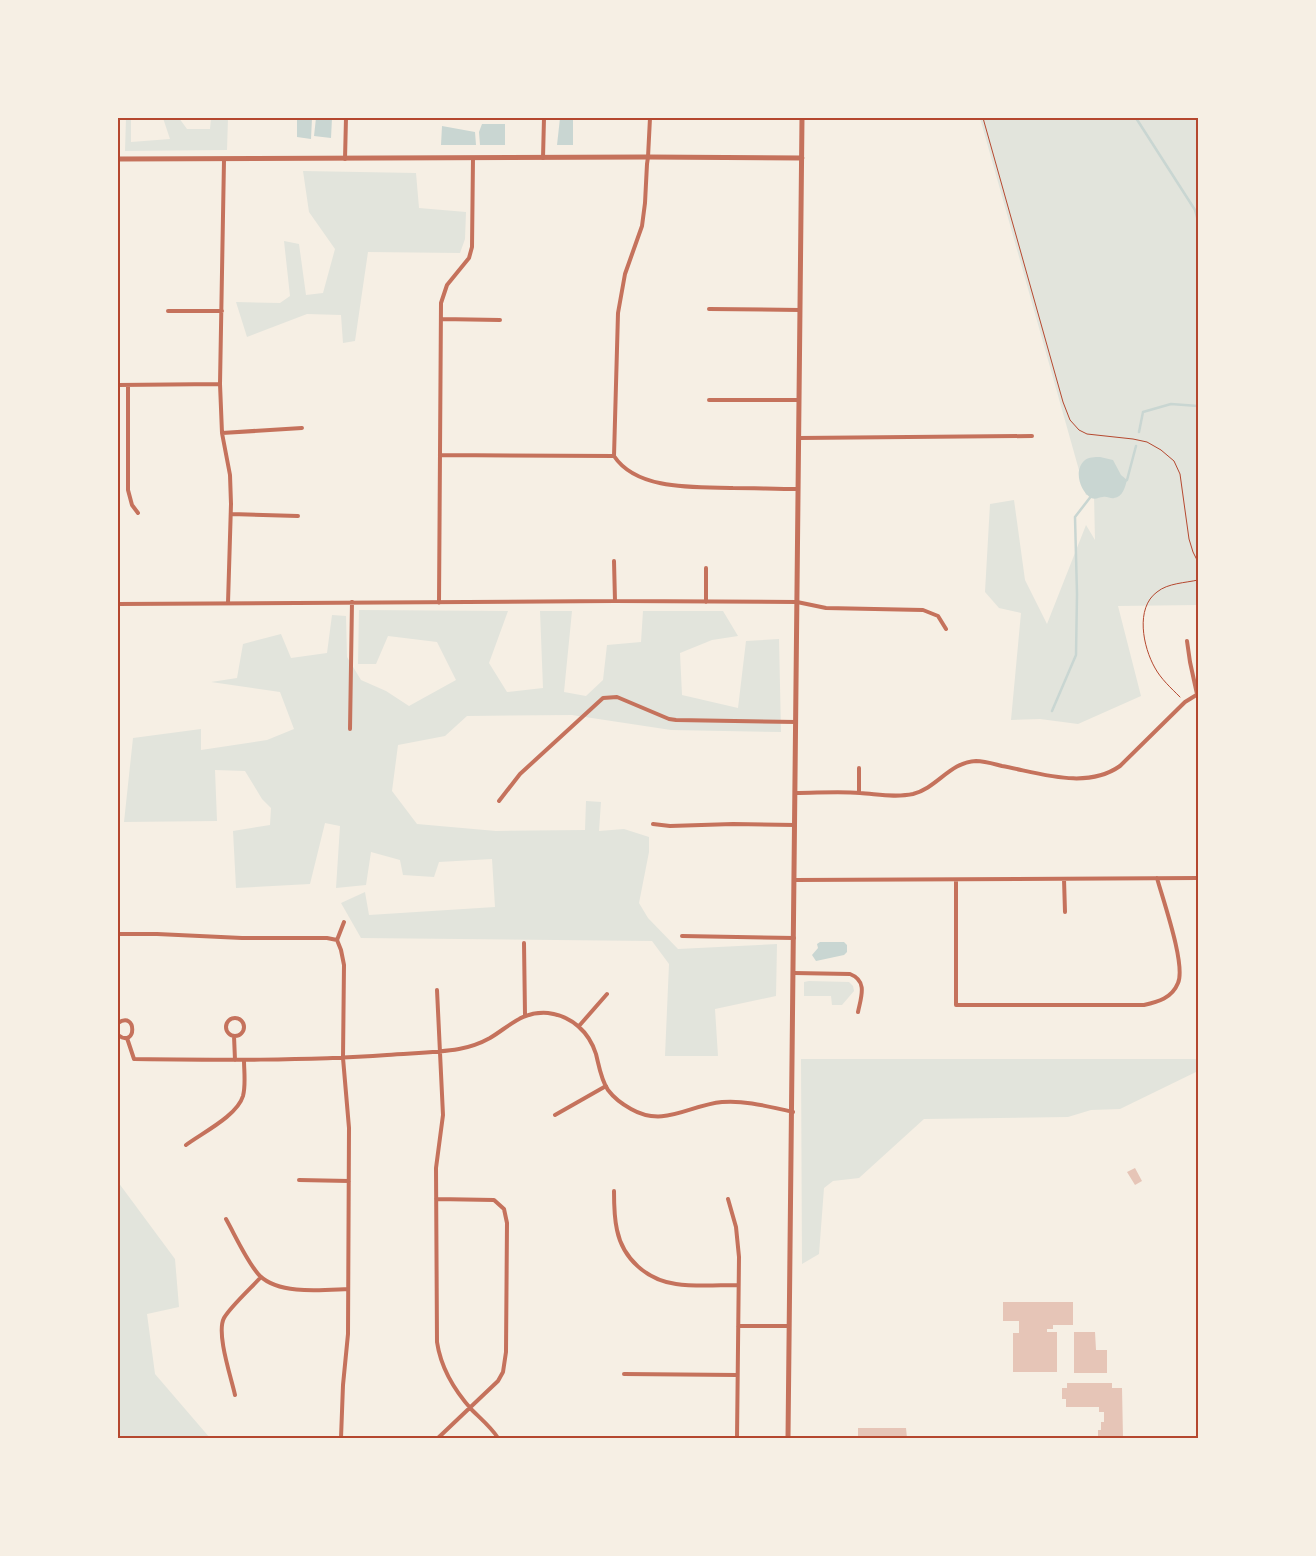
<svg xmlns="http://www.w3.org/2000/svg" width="1316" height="1556" viewBox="0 0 1316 1556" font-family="'Space Grotesk',sans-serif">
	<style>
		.green { fill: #e2e4dc }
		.water { fill: #c9d6d2 }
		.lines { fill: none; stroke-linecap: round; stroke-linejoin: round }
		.stream { stroke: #c9d6d2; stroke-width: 2.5 }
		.building { fill: #e6c5b7 }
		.path { stroke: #b5482f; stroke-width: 1 }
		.minor { stroke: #c5725c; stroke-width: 4 }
		.tertiary { stroke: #c5725c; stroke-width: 5 }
		.neatline { fill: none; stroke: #b5482f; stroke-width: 2 }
	</style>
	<rect width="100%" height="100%" fill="#f6efe4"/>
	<path class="green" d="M126 118H131V142L170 139 163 118H179L187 129H210L211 118H228L227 150 125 151Z
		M980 118H1198V605L1118 606 1141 696 1078 724 1040 719 1011 720 1021 613 999 608 985 592 990 504 1014 500 1025 580 1047 624 1086 525 1095 540 1094 495H1086Z
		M303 171 416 173 419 208 466 212 465 239 460 253 368 252 355 341 343 343 341 315 307 314 247 337 236 302 280 303 290 296 284 241 299 244 306 295 323 293 335 249 309 212Z
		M359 610 508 611 489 663 507 692 543 688 540 611H572L564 692 586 696 603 680 607 645 641 642 643 611H723L738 636 712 640 680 653 682 695 738 708 746 641 779 639 781 732 671 730 572 715 467 716 445 736 398 745 392 791 417 824 496 831 585 830 586 801 601 802 599 831 624 829 649 837V852L639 903 648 918 678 949 777 944 776 996 715 1009 718 1056H665L669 964 652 941 361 938 341 903 365 892 369 915 495 907 492 859 439 862 434 877 403 875 400 860 371 852 366 885 336 888 340 826 325 823 310 884 236 888 233 831 270 825 271 808 262 799 245 771 215 770 217 821 124 822 133 738 201 729V750L267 740 294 729 280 692 211 682 237 678 243 644 281 634 291 658 327 653 332 615 346 616 347 657 361 680 386 691 409 706 456 680 437 642 388 636 376 664H358Z
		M809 981 849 982 853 986 854 991 842 1005H832L831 996H804V982Z
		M801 1059H1198V1071L1120 1109 1091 1110 1068 1117 924 1119 859 1178 833 1181 824 1188 819 1254 802 1264Z
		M118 1182 175 1259 179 1307 147 1314 155 1374 210 1438H118Z"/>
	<path class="water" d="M297 118H312L311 139 297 137Z
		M316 118H332L331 138 314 136Z
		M560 118H573V145H557Z
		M482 124H505V145H480L479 132Z
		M442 126 475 132 476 145H441Z
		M1100 457 1113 460 1121 475 1127 480C1125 487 1123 497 1114 498 1111 499 1107 496 1103 497 1099 497 1096 500 1091 498 1080 491 1073 470 1085 460 1089 457 1095 457 1100 457Z
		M820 942H844L847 945V952L844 955 816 961 812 955 818 948 817 944Z"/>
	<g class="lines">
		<path class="stream" d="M1136 118 1195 210 1198 221
			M1139 432 1143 412 1171 404 1198 406
			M1124 481 1127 480 1136 446
			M1052 711 1076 655 1077 594 1075 517 1092 495"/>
	</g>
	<path class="building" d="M1135 1168 1142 1181 1135 1185 1127 1172Z
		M1003 1302H1073V1325H1053V1329H1047V1332H1057V1372H1013V1333H1019V1321H1003Z
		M1074 1332H1095L1096 1350H1107V1373H1074Z
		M1067 1383H1112V1388H1122L1123 1438H1065V1436H1098V1430H1101V1422H1104V1412H1099V1407H1066V1399H1062V1388H1067Z
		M858 1428H906L907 1438H858Z"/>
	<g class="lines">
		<path class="path" d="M983 118 1063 402 1070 420 1079 430 1087 434 1133 439 1147 442 1161 450 1174 461 1180 474 1189 539 1193 552 1198 562
			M1180 697C1171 688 1161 679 1155 668 1143 647 1135 608 1157 592 1168 583 1185 583 1198 580"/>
		<path class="minor" d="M543 158 544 118
			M345 159 346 118
			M224 160 220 384 222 433 230 475 231 504 228 603
			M709 309 800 310
			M168 311H222
			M441 319 500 320
			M118 385 220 384
			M128 385V490L132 505 138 513
			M709 400H799
			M222 433 302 428
			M799 438 1032 436
			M441 455 614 456
			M614 456 618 313 625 274 642 226 645 203 647 164 648 157 650 118
			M614 456C637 491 697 487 733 488 755 488 776 489 798 489
			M231 514 298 516
			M614 561 615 601
			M706 568V602
			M439 603 441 303 447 285 469 258 472 247 473 158
			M118 604 615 601 797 602 826 608 923 610 938 616 946 629
			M1187 641 1190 662 1197 694
			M350 729 352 602
			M795 793C817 793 839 791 860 793 877 794 895 798 913 794 937 788 950 762 976 761 985 761 994 764 1002 766 1040 773 1086 790 1120 766L1185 702 1198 694
			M859 793V768
			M499 801 520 774 603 698 617 697 669 719 676 720 796 722
			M653 824 670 826 733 824 795 825
			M1064 879 1065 912
			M795 880 1198 878
			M956 880V1005H1144C1158 1002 1172 998 1178 983 1186 965 1163 900 1157 878
			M118 934H157L242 938H327L337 940
			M682 936 794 938
			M524 943 525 1015
			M794 973 850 974C868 981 861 997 858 1012
			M437 990 443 1115 436 1168 437 1342C441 1369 454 1390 472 1410 481 1419 491 1427 498 1438
			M226 1027a9 9 0 1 1 18 0a9 9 0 1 1-18 0Z
			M118 1023C137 1010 137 1049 118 1035
			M579 1026 607 994
			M234 1036 235 1060
			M127 1038 134 1059C218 1060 303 1061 387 1055 411 1053 435 1053 459 1049 470 1047 481 1043 490 1038 510 1026 522 1011 548 1013 572 1016 589 1032 596 1054 599 1066 601 1080 608 1090 614 1098 622 1104 631 1109 664 1128 689 1105 722 1102 746 1100 770 1107 793 1112
			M555 1115 606 1086
			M186 1145C202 1133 237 1116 243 1096 246 1085 244 1071 244 1060
			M299 1180 349 1181
			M614 1191C614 1204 614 1217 617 1230 623 1259 647 1280 676 1284 696 1287 718 1285 738 1285
			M436 1199 494 1200 504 1209 507 1223 506 1352 503 1372 498 1381 438 1438
			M728 1199 736 1227 739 1257 737 1438
			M226 1219C235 1235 248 1264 260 1276 280 1295 323 1290 348 1289
			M738 1326H789
			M624 1374 737 1375
			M235 1395C231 1377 216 1333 224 1318 230 1307 252 1287 261 1277
			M341 1438 343 1385 348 1334 349 1128 343 1058 344 965 341 950 337 940 344 922"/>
		<path class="tertiary" d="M118 159 648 157 802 158
			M788 1438 802 118"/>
	</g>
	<rect width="1316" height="1556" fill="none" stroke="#f6efe4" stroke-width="238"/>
	<rect x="119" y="119" width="1078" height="1318" class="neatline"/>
</svg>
